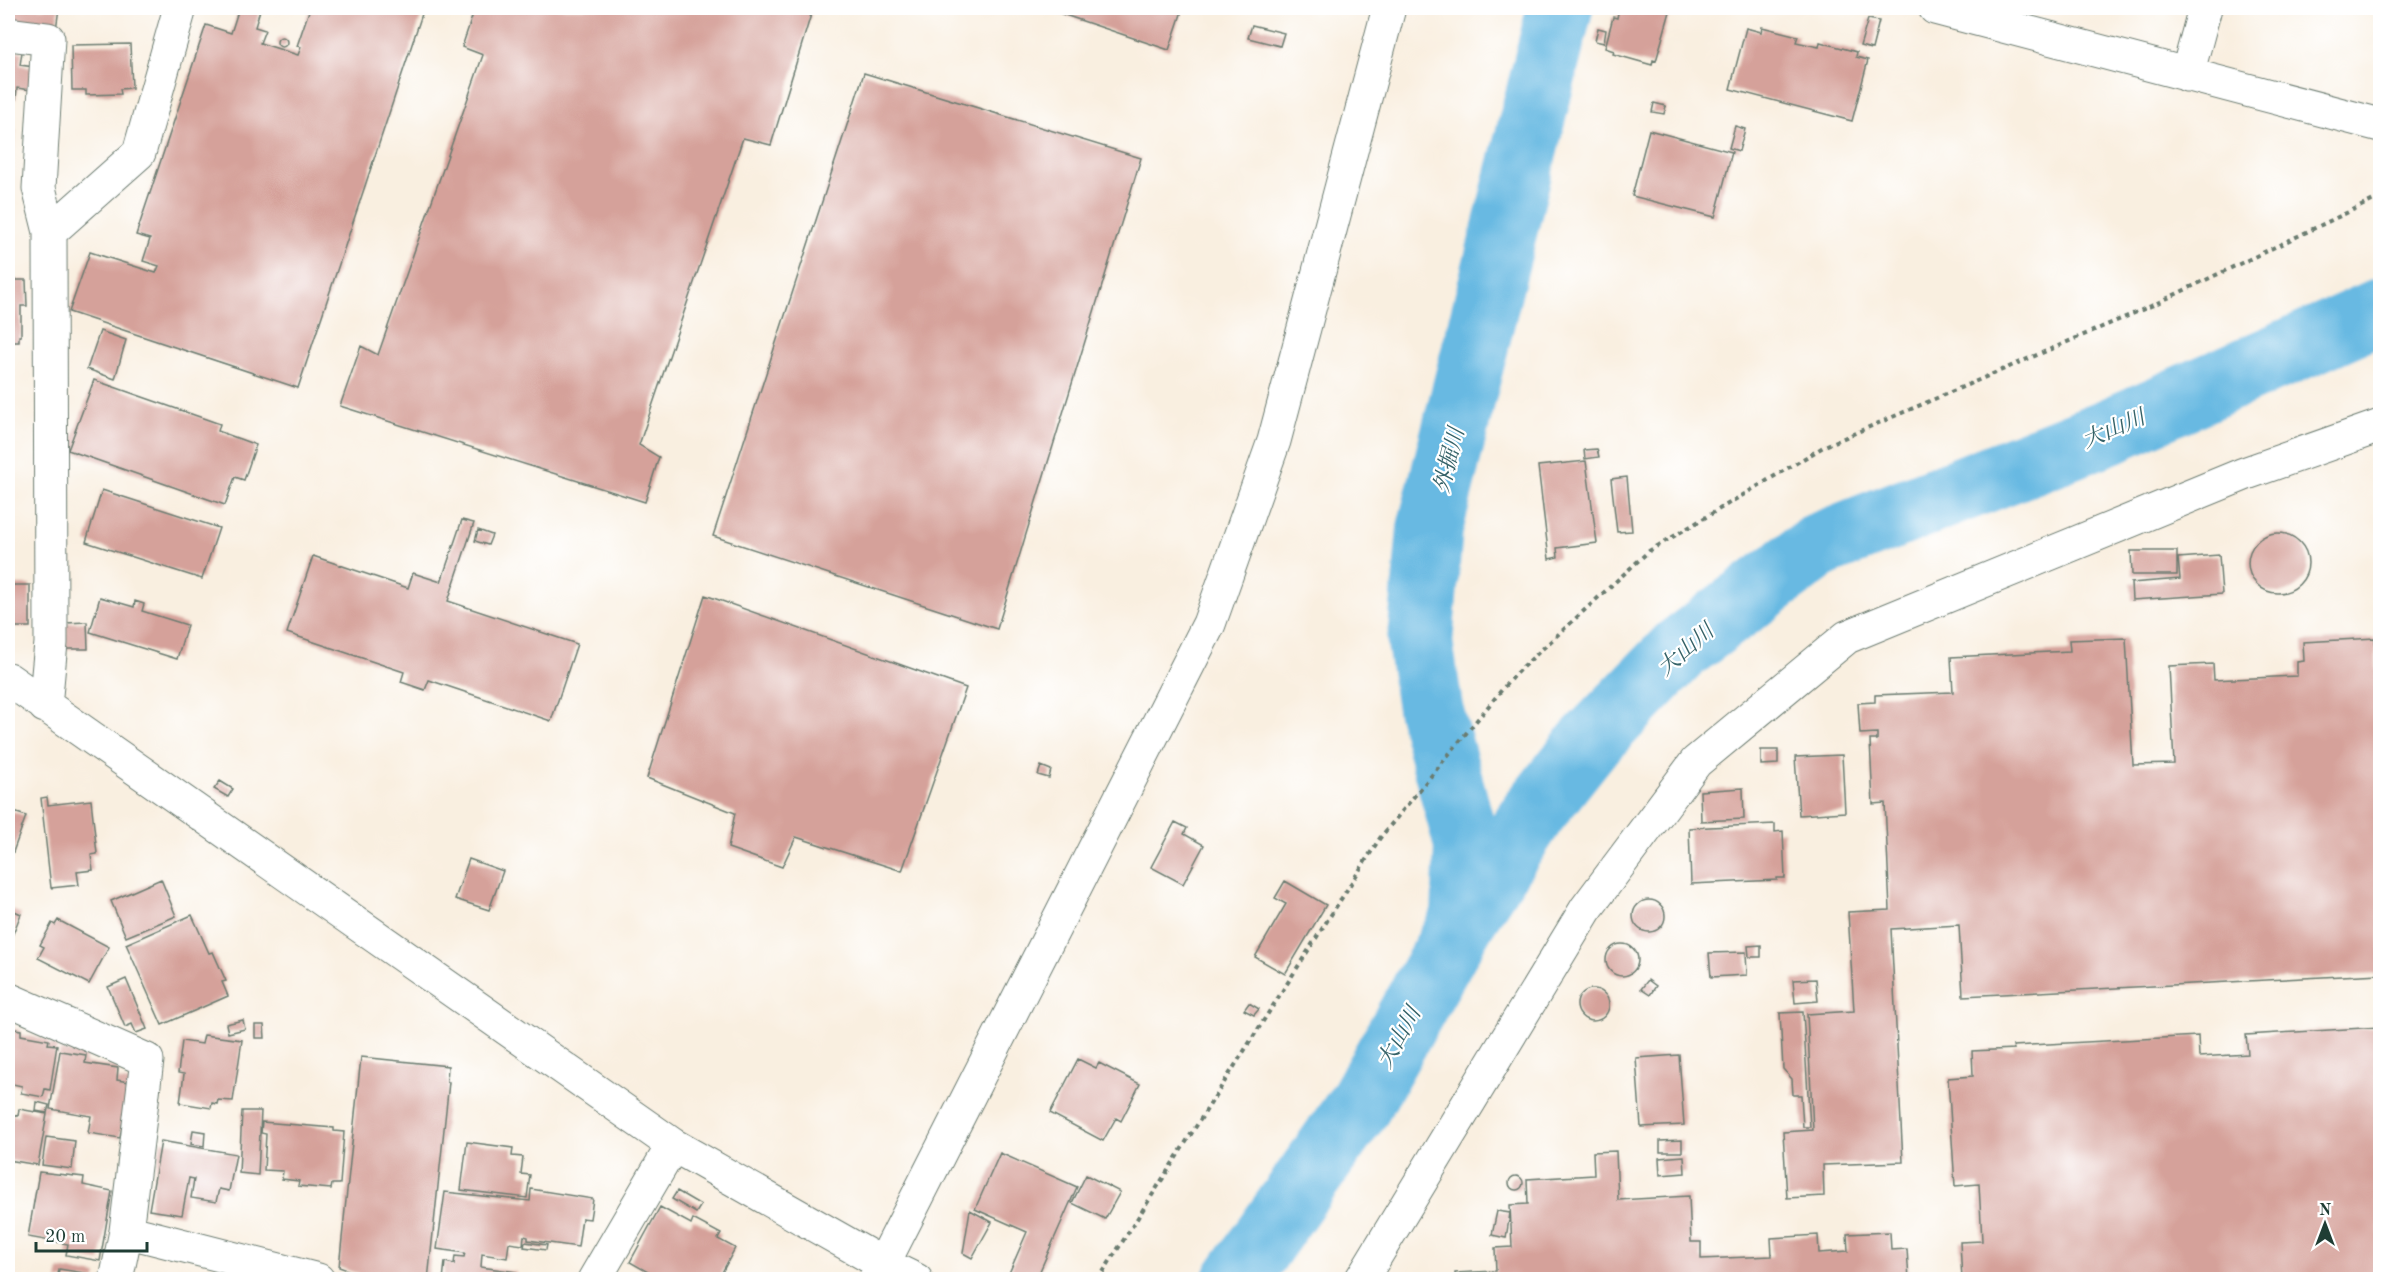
<svg xmlns="http://www.w3.org/2000/svg" width="2388" height="1287" viewBox="0 0 2388 1287" font-family="'Old Standard TT','Noto Serif JP',serif">
	<style>
		.lines { fill: none; stroke-linecap: round; stroke-linejoin: round }
		.river { stroke: #67b9e2; stroke-width: 66 }
		.building { fill: #d5a19a }
		.minor-casing { stroke: #6b7b70; stroke-width: 35 }
		.path { stroke: #6b7b70; stroke-width: 4; stroke-dasharray: 4.5 4.5; stroke-linecap: butt }
		.minor { stroke: #fff; stroke-width: 33 }
		.labels { text-anchor: middle; stroke-width: 4.5; stroke-linejoin: round; paint-order: stroke }
		.water-label { font-size: 22px; font-style: italic; fill: #356268; stroke: #fff }
	</style>
	<rect width="100%" height="100%" fill="#fff"/>
	<filter id="ink" filterUnits="userSpaceOnUse"><feTurbulence type="fractalNoise" baseFrequency=".0167" numOctaves="2"/><feDisplacementMap in="SourceGraphic" scale="12" xChannelSelector="R" yChannelSelector="G"/><feConvolveMatrix kernelMatrix="1 2 1 2 8 2 1 2 1" color-interpolation-filters="sRGB"/></filter>
	<filter id="wash" filterUnits="userSpaceOnUse"><feTurbulence type="fractalNoise" baseFrequency=".008" numOctaves="4" result="noise"/><feDisplacementMap in="SourceGraphic" scale="24" xChannelSelector="R" yChannelSelector="G"/><feGaussianBlur stdDeviation="1.35" result="paint"/><feColorMatrix in="noise" values="0 0 0 0 0 0 0 0 0 0 0 0 0 0 0 0 0 1.4 0 .05"/><feComposite in="paint" operator="in"/></filter>
	<g filter="url(#wash)">
		<rect width="100%" height="100%" fill="#f9efe0"/>
		<g class="lines">
			<path class="river" d="M1464 918 1467 845 1430 708 1420 642 1430 529 1560 8
				M1236 1280 1360 1104 1464 918 1534 812 1587 745 1680 649 1820 545 2112 430 2380 311"/>
		</g>
		<g id="blocks">
			<path class="building" d="M8 8H59L56 30 8 24Z
				M226 8H234L233 12 225 11Z
				M239 8 260 10 255 27 265 30 260 43 298 55 301 47 297 46 310 8H424L298 388 69 312 90 252 156 273 159 266 143 261 150 239 136 235 206 25 231 33Z
				M475 8H813L771 145 743 138 639 445 659 457 645 502 340 406 361 346 378 355 483 55 462 47Z
				M1044 8H1183L1169 50Z
				M1619 8H1671L1656 61 1653 60 1652 65 1613 54 1614 51 1605 48 1613 17 1617 18Z
				M1868 19 1879 21 1872 49 1860 46Z
				M1252 25 1284 33 1280 46 1248 38Z
				M1762 27 1798 36 1796 42 1819 47 1820 42 1857 52 1856 57 1868 60 1852 121 1730 89 1746 28 1761 32Z
				M1598 28 1606 30 1604 43 1595 41Z
				M277 42a5 5 0 1 1 10 0a5 5 0 1 1-10 0Z
				M130 44 132 88 120 89 121 94 86 95V90H72L71 45Z
				M8 50 22 52 20 65 34 67 31 90 17 88 16 99 8 98Z
				M864 73 1141 158 997 629 713 536Z
				M1654 103 1666 106 1664 114 1652 112Z
				M1735 126 1745 129 1739 151 1729 148Z
				M8 128 16 129 9 183H8Z
				M1649 130 1732 152 1715 217 1632 196Z
				M8 280H26L27 306H21V336H19V342H8Z
				M100 331 126 340 115 379 87 369Z
				M94 380 220 424 218 431 256 445 244 480 235 477 225 505 68 450Z
				M1597 449 1599 457 1585 459 1584 450Z
				M1586 461 1597 543 1557 548 1558 557 1549 559 1538 466Z
				M1627 477 1632 531 1617 532 1611 479Z
				M102 490 219 528 202 579 86 542Z
				M462 520 474 523 448 601 577 644 551 721 429 680 425 690 401 682 404 672 287 633 313 556 408 588 413 573 441 582Z
				M478 530 492 535 488 545 475 541Z
				M2248 563a30 30 0 1 1 60 0a30 30 0 1 1-60 0Z
				M2131 551H2177V575H2132Z
				M2219 555 2222 594 2132 600 2131 583 2180 579 2178 558Z
				M8 585H30V627H8Z
				M705 595 966 688 902 871 796 837 782 867 728 848 735 813 647 778Z
				M100 597 134 607 135 601 144 604 142 611 187 625 177 659 90 632Z
				M87 622 88 649H66V623Z
				M2126 638 2133 765 2174 764 2169 666 2213 664 2214 680 2297 676V662L2304 661 2303 642 2375 638 2377 670H2380V974L1963 996 1959 925 1891 929 1903 1162 1823 1165 1824 1196 1787 1198 1783 1132 1813 1130 1807 1014 1854 1011 1848 912 1890 910 1885 803 1873 804 1870 740H1877V733L1860 734 1858 703 1875 702V695L1953 692 1951 657 2070 651 2069 640Z
				M1761 750H1778V764L1761 765Z
				M1842 755 1845 812 1799 815 1795 757Z
				M1041 766 1051 770 1049 778 1038 775Z
				M220 781 233 789 228 797 214 789Z
				M1743 788 1744 819 1701 821 1700 791Z
				M47 797 48 805 91 800 97 854 91 855 93 870 77 872 79 885 51 888 41 798Z
				M8 810 26 816 8 866Z
				M1175 822 1187 828 1184 834 1204 845 1183 884 1151 867Z
				M1775 824V832L1783 831 1785 878H1777V880L1691 884 1689 828Z
				M469 859 503 871 489 910 455 899Z
				M161 879 176 916 126 937 111 901Z
				M1285 881 1326 905 1285 974 1255 957 1286 904 1275 898Z
				M1633 916a16 16 0 1 1 32 0a16 16 0 1 1-32 0Z
				M8 908 21 914 8 946Z
				M192 915 209 953 213 952 226 981 222 982 228 996 162 1025 126 944Z
				M58 920 109 947 89 984 38 958 44 947 40 945 52 923 55 925Z
				M1606 960a16 16 0 1 1 32 0a16 16 0 1 1-32 0Z
				M1761 945V957H1749L1748 946Z
				M1746 952 1747 975 1711 977 1709 953Z
				M126 979 147 1029 136 1033 132 1024 125 1027 108 987Z
				M1816 979 1818 1001 1795 1003 1793 980Z
				M1648 980 1656 986 1650 995 1641 989Z
				M1577 1005a16 16 0 1 1 32 0a16 16 0 1 1-32 0Z
				M1249 1003 1259 1009 1254 1015 1244 1010Z
				M1803 1012 1810 1127H1803L1801 1095H1793L1792 1079 1783 1069 1780 1013Z
				M243 1020 245 1029 228 1033 226 1024Z
				M255 1025H264L265 1038H255Z
				M2380 1027V1280H1962L1960 1242 1982 1241 1979 1184 1955 1186 1948 1078 1973 1076 1972 1051 2014 1049 2013 1046 2198 1036 2199 1057 2248 1054 2246 1035Z
				M8 1028 21 1030V1035L49 1040 48 1044 57 1045 50 1090 45 1089 43 1097 21 1093 22 1086 8 1083Z
				M204 1035 242 1040 233 1101 218 1100 217 1104 212 1103 211 1108 180 1103 184 1074 178 1073 182 1041 202 1044Z
				M60 1051 86 1055 85 1063 118 1068 117 1080 130 1082 120 1138 88 1133 91 1116 50 1109Z
				M1679 1055 1684 1125 1641 1127 1636 1058Z
				M361 1057 448 1066 447 1082H449L428 1280H375L339 1267Z
				M1078 1059 1096 1068 1099 1063 1140 1084 1121 1121 1116 1118 1103 1141 1050 1113Z
				M37 1102 49 1105 47 1113 36 1111Z
				M19 1109 47 1114 38 1165 8 1160V1114L18 1116Z
				M242 1111H261L258 1175 239 1173Z
				M262 1122 334 1128V1131L344 1132 340 1184H332L331 1189 298 1186 299 1181 282 1179 283 1171 264 1170 266 1134 261 1133Z
				M193 1130 205 1132 204 1146 191 1144Z
				M46 1137 75 1141 72 1169 42 1165Z
				M1682 1140V1152H1660V1141Z
				M161 1141 236 1154 229 1191 219 1189 216 1202 191 1198 194 1179 189 1178 182 1215 149 1210Z
				M467 1142 513 1148 512 1156 523 1157 521 1174 530 1175 527 1198 461 1190Z
				M1616 1151 1618 1200 1689 1196 1691 1242H1701V1259L1772 1256 1771 1238 1818 1235 1819 1253 1848 1251 1847 1234 1890 1232 1891 1250 1907 1249 1909 1280H1455V1273L1496 1271 1495 1248 1512 1247 1510 1205 1528 1204 1527 1179 1594 1175 1593 1152Z
				M1000 1153 1077 1187 1036 1280H1006L1027 1232 975 1209Z
				M1684 1156 1685 1173 1660 1175 1659 1158Z
				M39 1172 84 1177 83 1185 112 1191 100 1261 66 1255 68 1244 28 1237Z
				M1086 1175 1120 1192 1105 1219 1072 1203Z
				M1509 1183a7 7 0 1 1 14 0a7 7 0 1 1-14 0Z
				M531 1189 593 1199 590 1219 582 1218 578 1247 528 1240V1237L524 1236 523 1245 509 1243 507 1258 482 1254 481 1267 516 1272 515 1280H443L445 1262 454 1264 455 1256 464 1257 465 1253 437 1249 445 1192 530 1201Z
				M677 1191 701 1205 696 1213 672 1199Z
				M660 1207 691 1224 693 1219 721 1234 718 1239 735 1248 718 1280H662L630 1262Z
				M970 1210 992 1222 972 1258 963 1253Z
				M1497 1211 1510 1213 1506 1238 1492 1235Z
				M525 1242 547 1245 546 1250 524 1247Z
				M59 1269 97 1275 96 1280H57Z
				M337 1274 353 1279V1280H336Z"/>
		</g>
	</g>
	<g filter="url(#ink)">
		<use href="#blocks" fill-opacity="0" stroke="#6b7b70" stroke-width="1.5"/>
		<g class="lines">
			<defs>
				<path id="minor" d="M1935 8 2380 125
					M8 34 48 39 39 188 50 232
					M2187 75 2205 8
					M8 679 673 1145 883 1264 916 1280
					M45 706 51 643 50 232 139 153 180 8
					M8 999 147 1060 126 1231 116 1280
					M126 1231 318 1280
					M594 1280 673 1145
					M875 1280 1209 624 1274 441 1389 8
					M1361 1280 1586 909 1696 762 1847 637 2244 474 2380 426"/>
			</defs>
			<use href="#minor" class="minor-casing"/>
			<path class="path" d="M1098 1280 1380 838 1514 675 1649 551 1825 446 2151 306 2380 197"/>
			<use href="#minor" class="minor"/>
		</g>
	</g>
	<g class="labels">
		<g class="water-label">
			<text transform="translate(2113 428) rotate(-23)" y="8">大山川</text>
			<text transform="translate(1448 460) rotate(-76)" y="8">外掘川</text>
			<text transform="translate(1685 649) rotate(-41)" y="8">大山川</text>
			<text transform="translate(1398 1037) rotate(-61)" y="8">大山川</text>
		</g>
	</g>
	<rect width="2388" height="1287" fill="none" stroke="#fff" stroke-width="30"/>
	<g transform="translate(2325 1224)" stroke="#ffffff" stroke-width="4.5" paint-order="stroke">
	<path d="M0-4.5L10 22L0 15L-10 22Z" fill="#1f3d34"/>
	<text y="-9" font-size="16" font-weight="bold" text-anchor="middle" fill="#1f3d34">N</text>
	</g>
	<path d="M36 1242v9h111v-9" fill="none" stroke="#1f3d34" stroke-width="3"/>
	<text x="45" y="1242" font-size="18" fill="#1f3d34" stroke="#ffffff" stroke-width="4.5" paint-order="stroke">20 m</text>
</svg>
